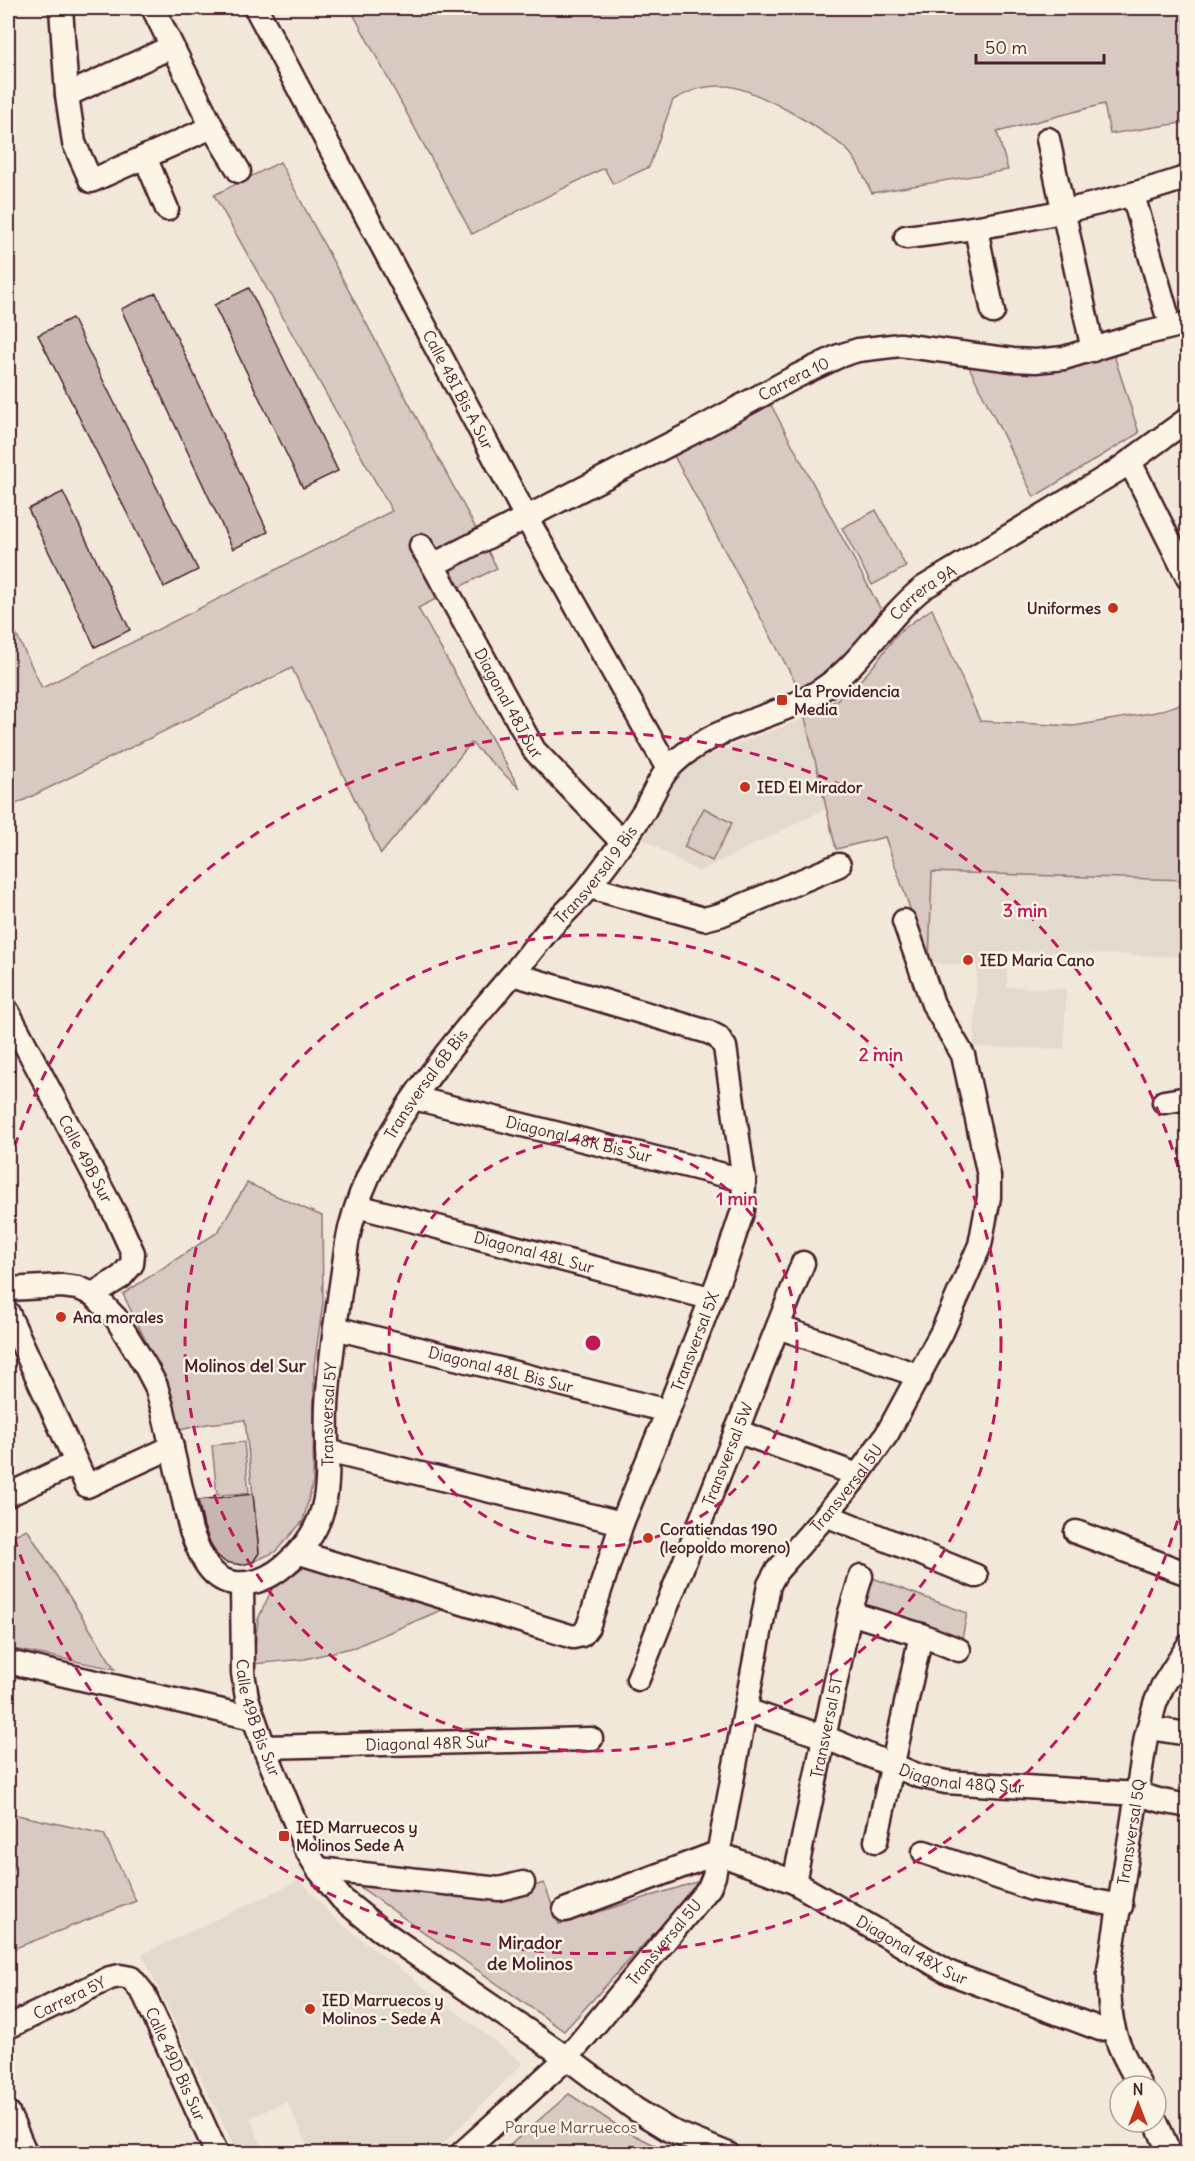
<svg xmlns="http://www.w3.org/2000/svg" width="1195" height="2161" viewBox="0 0 1195 2161" font-family="Delius,sans-serif">
	<style>
		.built { fill: #e4d9cd }
		.green { fill: #d8cac0; stroke: #917476; stroke-width: 1.5 }
		.building { fill: #c7b6af; stroke: #4a1f2b; stroke-width: 1.5 }
		.lines { fill: none; stroke-linecap: round; stroke-linejoin: round }
		.minor-casing { stroke: #4a1f2b; stroke-width: 27 }
		.minor { stroke: #fcf5e5; stroke-width: 22 }
		.ring { fill: none; stroke: #c2185b; stroke-width: 3; stroke-dasharray: 10 8 }
		.poi-dot { fill: #c8321e; stroke: #fcf5e5; stroke-width: 2 }
		.labels { text-anchor: middle; stroke-width: 5; stroke-linejoin: round; paint-order: stroke }
		.street-label { font-size: 16px; fill: #4a1f2b; stroke: #fcf5e5 }
		.poi-label { font-size: 16px; font-weight: bold; fill: #4a1f2b; stroke: #fcf5e5; text-anchor: start }
		.park-label { font-size: 16px; fill: #6e4a50; stroke: #fcf5e5 }
		.neighbourhood-label { font-size: 18px; font-weight: bold; fill: #4a1f2b; stroke: #fcf5e5 }
		.centre { fill: #c2185b; stroke: #fcf5e5; stroke-width: 3 }
		.ring-label { font-size: 18px; text-anchor: middle; font-weight: bold; fill: #c2185b; stroke: #fcf5e5; stroke-width: 5; stroke-linejoin: round; paint-order: stroke }
	</style>
	<rect width="100%" height="100%" fill="#f1e8da"/>
	<filter id="ink" filterUnits="userSpaceOnUse"><feTurbulence type="fractalNoise" baseFrequency=".0167" numOctaves="2"/><feDisplacementMap in="SourceGraphic" scale="12" xChannelSelector="R" yChannelSelector="G"/><feConvolveMatrix kernelMatrix="1 2 1 2 8 2 1 2 1" color-interpolation-filters="sRGB"/></filter>
	<g filter="url(#ink)">
		<path class="built" d="M805 718 826 809 698 872 639 836 681 766Z
			M932 872 1187 880V957L1008 951 1007 987 1066 989 1064 1049 974 1047 977 965 929 963Z
			M300 1880 335 1919 523 2063 437 2150 431 2153H311L287 2101 250 2118 265 2153H237L142 1954Z"/>
		<path class="green" d="M350 8H1187V122L1110 134 1104 104 997 132 1008 170 872 193C865 180 859 163 850 153 832 133 751 86 725 86 703 85 692 90 673 100L649 167 613 184 604 168 472 234Z
			M280 162 497 568 418 608 520 789 471 743 381 854 292 668 8 808V617L42 688 392 511 214 195Z
			M1112 349 1139 433 1034 497 966 361Z
			M771 405 881 610C858 643 835 671 800 691L673 454Z
			M876 510 906 567 872 585 842 528Z
			M932 609 980 721 1074 726 1156 712 1187 702V880L932 872 929 963 885 837 836 849 805 718C833 705 856 687 875 664 883 654 889 643 898 634 908 624 920 617 932 609Z
			M704 808 732 823 712 861 684 847Z
			M247 1183 322 1216 323 1303 314 1366 313 1482 303 1521 275 1552 253 1562 259 1552 245 1420 207 1424 175 1431 153 1356 123 1294 218 1232Z
			M244 1442 249 1493 217 1495 212 1445Z
			M27 1529 115 1669 8 1648V1538Z
			M307 1565 446 1608 355 1647 305 1659 253 1664 258 1619 272 1589Z
			M870 1577 967 1613 961 1644 861 1610Z
			M8 1813 104 1834 136 1901 8 1951Z
			M703 1880 564 2031 353 1882 497 1897 544 1883 559 1924Z
			M569 2094 624 2130 671 2153H501Z"/>
		<path class="building" d="M249 288 338 471 303 488 214 305Z
			M156 293 268 532 233 549 121 309Z
			M72 318 198 570 164 587 38 335Z
			M63 492 130 630 95 647 28 509Z
			M253 1494 259 1553 253 1562 242 1565 225 1562 217 1555 210 1542 204 1527 198 1500Z"/>
		<g class="lines">
			<defs>
				<g id="minor">
					<path d="M61 8 67 95 74 143 91 181 212 127"/>
					<path d="M153 8 212 127 239 171"/>
					<path id="s1" d="M256 8 526 517 668 769"/>
					<path d="M67 95 171 47"/>
					<path d="M1048 139 1093 350"/>
					<path d="M145 157 167 209"/>
					<path d="M1133 195 1166 311"/>
					<path d="M976 229 993 312"/>
					<path d="M906 237C1002 226 1096 208 1188 177"/>
					<path d="M1130 462 1188 578"/>
					<path id="s2" d="M421 546 433 565 534 750 622 842"/>
					<path id="s3" d="M433 565 690 434 797 376 839 356 858 350 900 345 1013 360 1036 361 1064 358 1139 335 1188 323"/>
					<path d="M589 887 704 919 720 915 839 865"/>
					<path id="s4" d="M8 1012 116 1216 133 1253 132 1264 121 1277 93 1294"/>
					<path id="s5" d="M414 1098 744 1180"/>
					<path d="M1164 1102 1188 1098"/>
					<path id="s6" d="M357 1206 710 1298"/>
					<path id="s7" d="M8 1289 62 1286 78 1288 93 1294 116 1318 146 1367 156 1386 163 1410 191 1531C199 1552 209 1581 235 1583 254 1585 271 1577 285 1565 346 1514 321 1460 328 1392 332 1342 340 1293 347 1243 364 1146 448 1049 511 976 525 960 537 943 551 927 564 913 579 900 591 884 609 860 628 836 644 811 652 797 658 780 669 768 710 724 774 721 821 690 862 664 885 618 923 588L1118 470 1188 419"/>
					<path d="M8 1313 87 1486 172 1447"/>
					<path d="M778 1327 920 1376"/>
					<path id="s8" d="M335 1328 668 1411"/>
					<path d="M736 1431 858 1475"/>
					<path d="M327 1451 622 1523"/>
					<path d="M8 1495 76 1463"/>
					<path d="M826 1515 976 1576"/>
					<path d="M1076 1532 1188 1574"/>
					<path id="s9" d="M300 1553 573 1637 582 1635 588 1627 622 1523 668 1411 727 1258 743 1210 744 1180 725 1047 718 1037 708 1032 513 974"/>
					<path id="s10" d="M242 1584 243 1673 247 1698 264 1747 307 1851 318 1869 342 1899 379 1929 567 2058 635 2109 669 2130 728 2154"/>
					<path d="M850 1613 921 1635 959 1650"/>
					<path d="M8 1662 253 1718"/>
					<path id="s11" d="M638 1679 803 1263"/>
					<path id="s12" d="M746 1710 824 1737 919 1776 946 1782 1138 1794 1162 1801 1188 1806"/>
					<path d="M1149 1728 1188 1734"/>
					<path id="s13" d="M264 1747 591 1739"/>
					<path d="M876 1841 921 1635"/>
					<path d="M924 1852 1032 1889 1121 1906"/>
					<path d="M318 1869 499 1889 523 1883"/>
					<path id="s14" d="M794 1882 850 1613 861 1576"/>
					<path id="s15" d="M565 1910 717 1853 794 1882 950 1973 1100 2029 1113 2025"/>
					<path id="s16" d="M8 2027 110 1978 120 1976 131 1978 144 1994 217 2154"/>
					<path id="s17" d="M1140 2086C1130 2067 1118 2048 1113 2026 1109 2008 1109 1989 1109 1970L1146 1737 1155 1704 1162 1687 1188 1646"/>
					<path d="M8 2113 26 2154"/>
					<path d="M1156 2122 1170 2154"/>
					<path id="s18" d="M461 2154 567 2058 709 1888 714 1876 769 1585 776 1572 826 1515 858 1475 887 1434 942 1332 980 1245 989 1197V1176L967 1073 963 1055 933 1004 904 921"/>
				</g>
			</defs>
			<use href="#minor" class="minor-casing"/>
			<use href="#minor" class="minor"/>
		</g>
	</g>
	<g class="ring">
		<circle cx="593" cy="1343" r="204"/>
		<circle cx="593" cy="1343" r="408"/>
		<path d="M1187 1486A611 611 0 0 1 9 1522M9 1164A611 611 0 0 1 1187 1200"/>
	</g>
	<g class="poi-dot">
		<circle cx="1113" cy="608" r="6"/>
		<rect x="776" y="694" width="12" height="12" rx="3"/>
		<circle cx="745" cy="787" r="6"/>
		<circle cx="968" cy="960" r="6"/>
		<circle cx="61" cy="1317" r="6"/>
		<circle cx="648" cy="1538" r="6"/>
		<rect x="278" y="1830" width="12" height="12" rx="3"/>
		<circle cx="310" cy="2009" r="6"/>
	</g>
	<g class="labels">
		<g class="street-label">
			<text dy="6" stroke="none"><textPath href="#s3" startOffset="406">Carrera 10</textPath></text>
			<text dy="6" stroke="none"><textPath href="#s1" startOffset="432">Calle 48I Bis A Sur</textPath></text>
			<text dy="6" stroke="none"><textPath href="#s7" startOffset="1704">Carrera 9A</textPath></text>
			<text dy="6" stroke="none"><textPath href="#s2" startOffset="180">Diagonal 48J Sur</textPath></text>
			<text dy="6" stroke="none"><textPath href="#s7" startOffset="1260">Transversal 9 Bis</textPath></text>
			<text dy="6" stroke="none"><textPath href="#s7" startOffset="990">Transversal 6B Bis</textPath></text>
			<text dy="6" stroke="none"><textPath href="#s5" startOffset="170">Diagonal 48K Bis Sur</textPath></text>
			<text dy="6" stroke="none"><textPath href="#s4" startOffset="166">Calle 49B Sur</textPath></text>
			<text dy="6" stroke="none"><textPath href="#s6" startOffset="183">Diagonal 48L Sur</textPath></text>
			<text dy="6" stroke="none"><textPath href="#s9" startOffset="610">Transversal 5X</textPath></text>
			<text dy="6" stroke="none"><textPath href="#s8" startOffset="171">Diagonal 48L Bis Sur</textPath></text>
			<text dy="6" stroke="none"><textPath href="#s7" startOffset="638">Transversal 5Y</textPath></text>
			<text dy="6" stroke="none"><textPath href="#s11" startOffset="242">Transversal 5W</textPath></text>
			<text dy="6" stroke="none"><textPath href="#s18" startOffset="798">Transversal 5U</textPath></text>
			<text dy="6" stroke="none"><textPath href="#s10" startOffset="136">Calle 49B Bis Sur</textPath></text>
			<text dy="6" stroke="none"><textPath href="#s14" startOffset="158">Transversal 5T</textPath></text>
			<text dy="6" stroke="none"><textPath href="#s13" startOffset="164">Diagonal 48R Sur</textPath></text>
			<text dy="6" stroke="none"><textPath href="#s12" startOffset="228">Diagonal 48Q Sur</textPath></text>
			<text dy="6" stroke="none"><textPath href="#s17" startOffset="262">Transversal 5Q</textPath></text>
			<text dy="6" stroke="none"><textPath href="#s18" startOffset="294">Transversal 5U</textPath></text>
			<text dy="6" stroke="none"><textPath href="#s15" startOffset="381">Diagonal 48X Sur</textPath></text>
			<text dy="6" stroke="none"><textPath href="#s16" startOffset="68">Carrera 5Y</textPath></text>
			<text dy="6" stroke="none"><textPath href="#s16" startOffset="232">Calle 49D Bis Sur</textPath></text>
		</g>
		<g class="poi-label">
			<text x="1101" y="614" text-anchor="end">Uniformes</text>
			<text x="794" y="697">La Providencia<tspan x="794" dy="18">Media</tspan></text>
			<text x="757" y="793">IED El Mirador</text>
			<text x="980" y="966">IED Maria Cano</text>
			<text x="73" y="1323">Ana morales</text>
			<text x="660" y="1535">Coratiendas 190<tspan x="660" dy="18">(leopoldo moreno)</tspan></text>
			<text x="296" y="1833">IED Marruecos y<tspan x="296" dy="18">Molinos Sede A</tspan></text>
			<text x="322" y="2006">IED Marruecos y<tspan x="322" dy="18">Molinos - Sede A</tspan></text>
		</g>
		<g class="park-label">
			<text x="571" y="2133">Parque Marruecos</text>
		</g>
		<g class="neighbourhood-label">
			<text x="245" y="1372">Molinos del Sur</text>
			<text x="530" y="1949">Mirador<tspan x="530" dy="21">de Molinos</tspan></text>
		</g>
	</g>
	<circle cx="593" cy="1343" r="9" class="centre"/>
	<g class="ring-label">
		<text x="1025" y="917">3 min</text>
		<text x="881" y="1061">2 min</text>
		<text x="737" y="1205">1 min</text>
	</g>
	<rect width="1195" height="2161" fill="none" stroke="#fcf5e5" stroke-width="30"/>
	<rect x="15" y="15" width="1165" height="2131" fill="none" stroke="#4a1f2b" stroke-width="2" filter="url(#ink)"/>
	<g transform="translate(1138 2104)"><circle r="28" fill="#fcf5e5" stroke="#b59f9b" stroke-width="1.5"/>
	<path d="M0-4.5L10 22L0 15L-10 22Z" fill="#c8321e"/>
	<text y="-9" font-size="16" font-weight="bold" text-anchor="middle" fill="#4a1f2b">N</text>
	</g>
	<path d="M976 54v9h128v-9" fill="none" stroke="#4a1f2b" stroke-width="3"/>
	<text x="985" y="54" font-size="18" fill="#4a1f2b" stroke="#fcf5e5" stroke-width="4.5" paint-order="stroke">50 m</text>
</svg>
